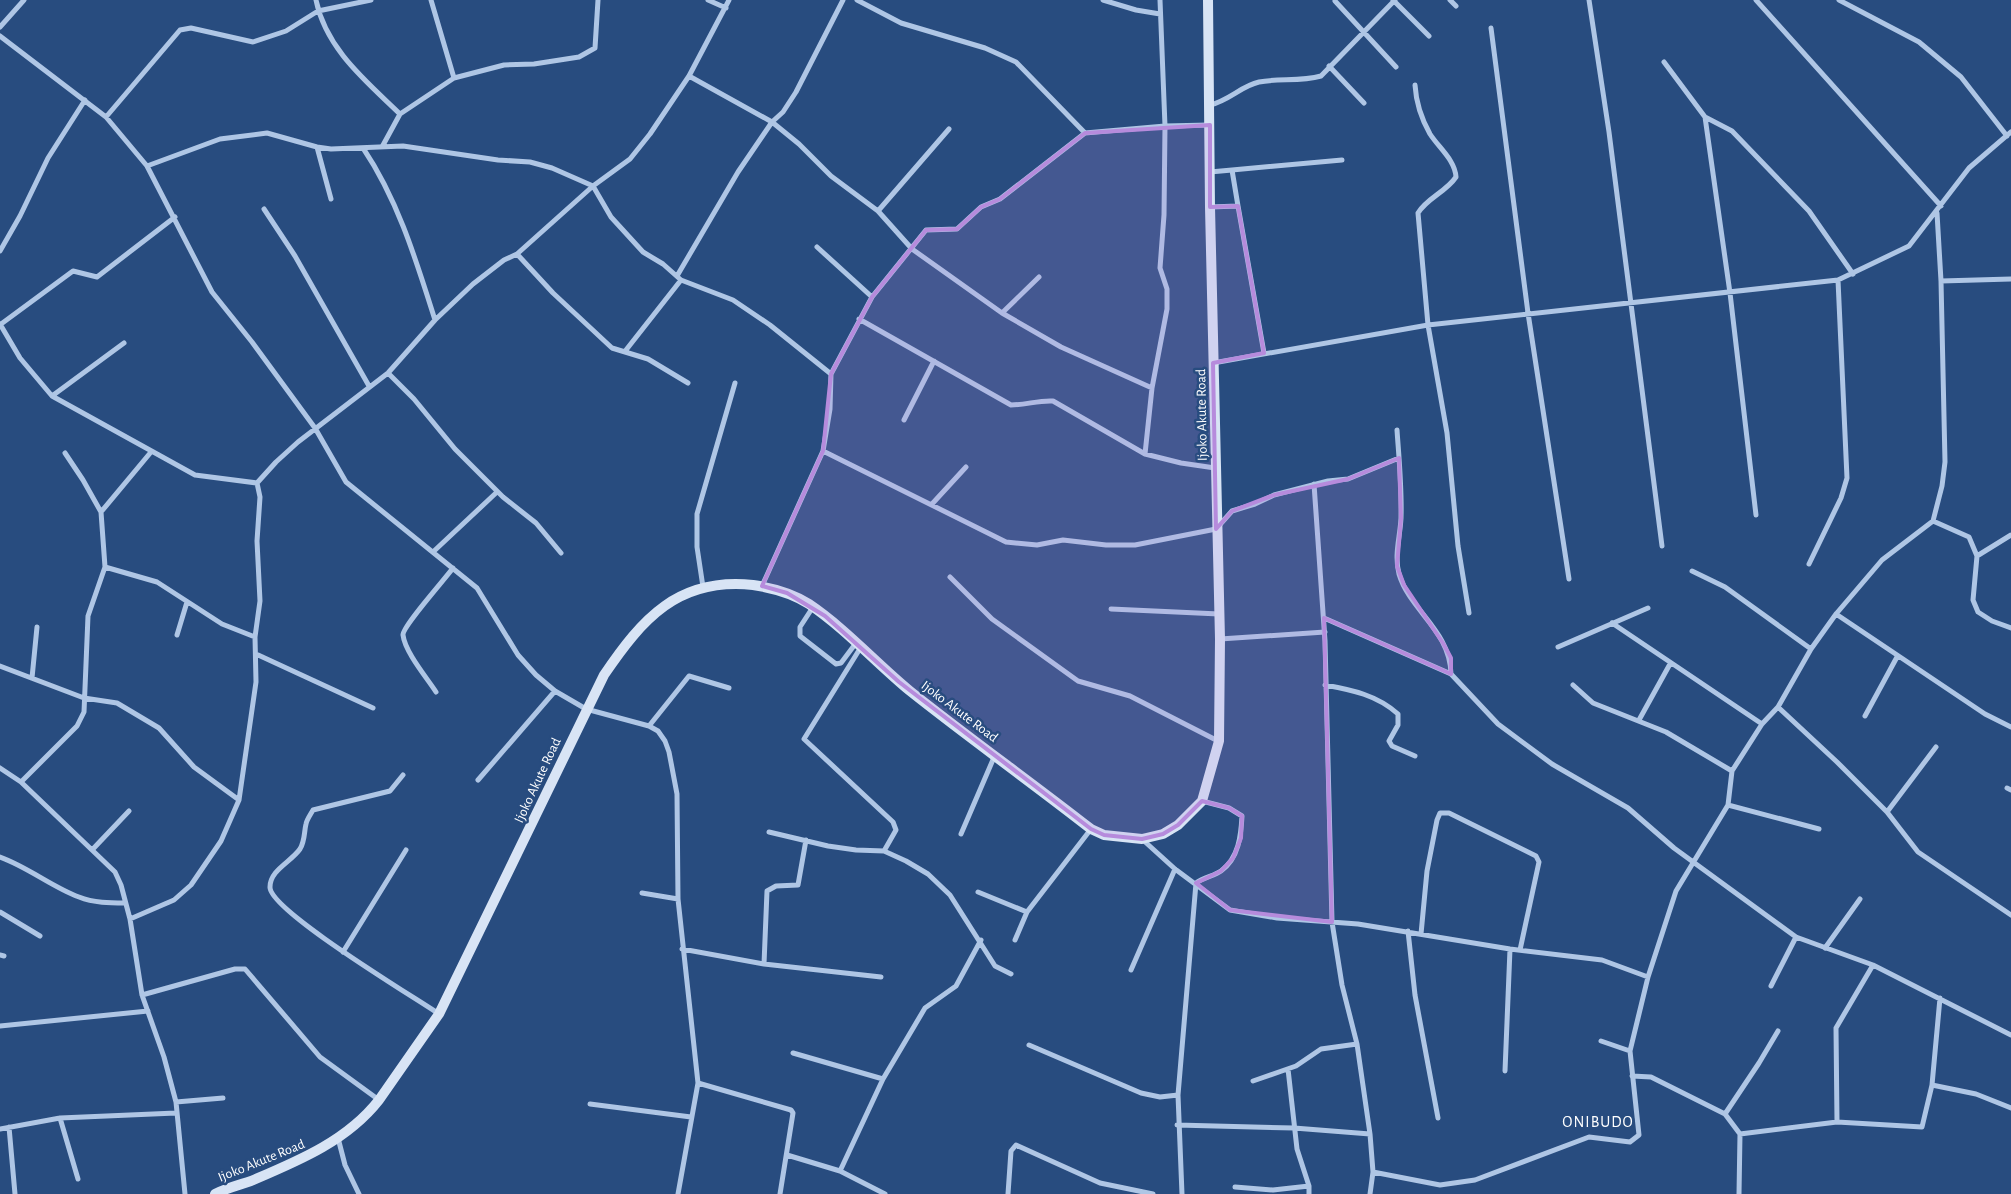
<svg xmlns="http://www.w3.org/2000/svg" width="2011" height="1194" viewBox="0 0 2011 1194" font-family="'Alegreya Sans',sans-serif">
	<style>
		.lines { fill: none; stroke-linecap: round; stroke-linejoin: round }
		.minor { stroke: #afc6e5; stroke-width: 5 }
		.secondary { stroke: #d8e4f5; stroke-width: 10 }
		.marked { fill: #b68bdc; fill-opacity: 0.2; stroke: #b68bdc; stroke-width: 4; stroke-linejoin: round }
		.labels { text-anchor: middle; stroke-width: 5; stroke-linejoin: round; paint-order: stroke }
		.street-label { font-size: 14px; fill: #fff; stroke: #284c7f }
		.quarter-label { font-size: 16px; letter-spacing: 1px; fill: #fff; stroke: #284c7f }
	</style>
	<rect width="100%" height="100%" fill="#284c7f"/>
	<g class="lines">
		<path class="minor" d="M316 0C326 49 366 81 400 114
			M431 0 454 78
			M708 0 726 8
			M857 0 901 23 985 48 1016 62 1085 133
			M1103 0 1136 10 1160 14
			M1393 0 1429 36
			M1450 0 1456 6
			M1589 0 1609 132 1662 546
			M1756 0 1941 206
			M1839 0 1919 42 1961 77 2007 136
			M1335 1 1396 67
			M0 27 24 0
			M1491 28 1528 313 1569 579
			M0 36 106 117 147 166 212 292 252 342 315 428 346 482 477 588 518 655 536 675 555 691 586 709 649 726 658 731 665 741 669 752 677 794 678 899 698 1083 678 1194
			M1664 62 1705 117 1732 131 1809 211 1853 274
			M1329 66 1364 103
			M689 76 772 122 799 144 831 176 878 211 912 249 1002 313 1061 347 1152 388
			M1415 85C1416 102 1421 118 1430 134 1439 148 1455 160 1456 177 1446 192 1427 198 1418 213L1428 325 1447 433 1458 546 1469 613
			M1210 105C1230 100 1241 86 1259 82 1279 78 1300 82 1321 76L1395 0
			M106 117 180 30 191 28 253 42 286 31 318 11 371 0
			M1705 117 1730 293 1756 515
			M317 147 331 199
			M382 147 400 114 454 78 504 65 534 64 579 57 595 48 598 0
			M363 148C398 200 416 260 435 320
			M147 166 220 139 267 133 317 147 331 149 403 146 498 160 530 162 552 168 593 186 611 217 643 252 663 264 681 280 733 300 770 325 831 374
			M1232 170 1342 160
			M1210 172 1232 170 1238 206
			M1210 207 1238 206 1264 353
			M264 209 295 256 369 386
			M878 211 949 129
			M817 247 872 297
			M0 251 20 216 48 158 85 100
			M517 254 553 293 612 348 648 359 688 383
			M677 276 738 172 772 122 783 112 796 92 843 0
			M1941 281 2011 279
			M1002 313 1039 277
			M859 319 1011 405C1026 405 1039 400 1053 401L1145 454 1181 463 1215 468
			M0 324 20 358 52 396 195 475 257 483
			M1 324 73 271 97 277 175 217
			M626 350 681 280
			M1213 363 1428 325 1838 280 1909 246 1969 168 2011 132
			M388 373 414 399 455 449 503 497 536 523 561 553
			M52 396 124 343
			M904 420 934 361
			M1397 430C1399 459 1402 489 1401 518 1400 538 1394 554 1399 574 1410 611 1450 630 1451 674
			M823 451 1006 542 1037 545 1063 540 1106 545H1135L1216 529 1232 511 1255 504 1274 495 1328 481 1348 479 1399 458
			M1145 454 1152 388 1167 309V289L1160 268 1164 215 1165 126 1160 0
			M257 483 276 462 298 442 388 373 435 320 473 284 504 260 517 254 593 186 630 159 650 134 689 76 729 0
			M1314 484 1325 641 1332 922 1342 985 1357 1044 1370 1134 1373 1172 1370 1194
			M932 504 966 467
			M101 512 151 452
			M1933 521 1969 537 1977 556 1973 600 1978 612 1992 621 2011 628
			M433 552 497 492
			M1977 556 2011 535
			M1809 564 1841 498 1847 478 1838 280
			M105 567 157 582 222 624 255 637
			M1692 571 1725 587 1811 649
			M950 577 992 619 1078 681 1130 696 1218 741
			M762 586 823 451 830 409 831 374 872 297 926 230 957 229 981 207 1000 199 1085 133 1165 126 1209 125
			M703 587 697 547V514L735 383
			M813 607 800 627V636L836 664 841 663 856 643
			M1111 609 1219 614
			M1836 614 1985 714 2011 727
			M1324 618 1451 674 1498 724 1552 764 1628 808 1674 848 1796 937 1873 965 2011 1035
			M1612 623 1762 724
			M177 635 187 602
			M1220 639 1325 632
			M861 647 804 739 893 822 896 830 884 851
			M1558 647 1648 608
			M256 654 373 708
			M0 666 84 698 117 703 159 728 194 767 239 800
			M32 678 37 627
			M1325 685C1352 690 1377 695 1398 714V725L1389 741 1392 746 1415 756
			M1573 685 1593 703 1666 732 1732 771
			M436 692C427 678 405 652 403 635 402 627 445 579 453 568
			M1778 707 1837 762 1887 812 1918 852 2011 915
			M1865 716 1897 657
			M1639 720 1670 664
			M649 726 689 676 729 688
			M0 768 21 782 115 872 121 885 130 919 142 995 164 1057 176 1102 185 1194
			M403 775 390 791 313 810C311 814 307 819 306 824 304 832 305 841 300 849 291 862 270 870 270 887 269 910 414 997 439 1014
			M478 780 555 691
			M21 782 77 726 84 712 88 616 105 567 101 512 83 480 65 453
			M2007 788 2011 790
			M1728 805 1819 829
			M1887 812 1936 747
			M769 832 828 846 856 850 884 851 906 861 928 874 950 895 995 966 1011 974
			M961 834 995 755
			M1143 840 1175 869 1230 910 1277 918 1358 924 1510 949 1602 960 1648 977
			M92 850 129 811
			M0 857C28 867 52 887 79 897 94 903 110 903 125 903
			M1196 883C1204 877 1214 876 1221 871 1239 858 1241 835 1242 816L1229 808 1202 801
			M978 892 1027 912
			M642 893 678 899
			M0 912 40 936
			M130 919 174 900 191 885 221 841 239 800 256 682 255 637 260 601 257 541 260 497 257 483
			M1408 931 1415 995 1438 1118
			M1421 934 1427 871 1437 820 1440 813H1449L1536 856 1539 862 1520 950
			M1015 940 1027 912 1091 829
			M1825 948 1860 899
			M682 949 764 964 881 977
			M343 952 406 850
			M0 955 4 956
			M764 964 767 891 776 886 798 885 806 840
			M1131 970 1175 869
			M1771 986 1796 937
			M142 995 235 969H245L320 1057 379 1100
			M0 1026 148 1011
			M1601 1041 1630 1051
			M1029 1045 1141 1093 1160 1097 1178 1095
			M793 1053 883 1079
			M1288 1069 1297 1149 1309 1186
			M1505 1071 1510 949
			M1632 1076 1651 1077 1725 1114 1740 1134 1739 1194
			M1253 1081 1296 1066 1321 1049 1357 1044
			M698 1083 791 1110 793 1113 780 1194
			M1932 1085 1976 1094 2011 1108
			M176 1102 223 1098
			M590 1104 691 1117
			M1725 1114 1759 1063 1778 1031
			M60 1118 78 1179
			M1837 1122 1836 1028 1873 965
			M1177 1125 1294 1128 1370 1134
			M9 1127 15 1194
			M0 1129 60 1118 176 1113
			M1740 1134 1837 1122 1922 1127 1932 1085 1940 998
			M338 1138 345 1165 359 1194
			M787 1155 840 1171 885 1194
			M840 1171 883 1079 925 1008 956 986 981 940
			M1373 1172 1440 1185 1475 1180 1589 1137 1630 1142 1639 1135 1630 1051 1648 977 1676 891 1728 805 1732 771 1762 724 1778 707 1811 649 1836 614 1882 560 1933 521 1942 486 1945 462 1941 281 1937 213
			M1235 1187 1273 1190 1309 1186V1194
			M1008 1194 1011 1151 1016 1145 1100 1183 1153 1194
			M1182 1194 1178 1095 1196 883"/>
		<path class="secondary" d="M215 1194C227 1188 239 1185 251 1181 298 1161 347 1141 379 1100L439 1014 604 675C642 619 678 577 753 585 773 588 792 593 809 604 846 629 876 663 910 691 969 738 1031 782 1091 829L1104 835 1142 839 1163 834 1178 825 1202 801 1219 741 1220 639 1210 207 1208 0"/>
	</g>
	<path class="marked" d="M1210 125V207L1238 206 1264 353 1213 363 1216 529 1232 511 1274 495 1348 479 1399 458 1401 519 1397 566 1404 585 1443 643 1451 658V674L1324 618 1332 922 1230 910 1196 883 1221 871 1233 858 1241 838 1242 816 1229 808 1202 801 1178 825 1163 834 1142 839 1104 835 1091 829 899 682 825 616 787 593 762 586 823 451 831 374 872 297 926 230 957 229 981 207 1000 199 1085 133Z"/>
	<g class="labels">
		<g class="street-label">
			<text transform="translate(1201 415) rotate(-91)" y="5">Ijoko Akute Road</text>
			<text transform="translate(960 711) rotate(37)" y="5">Ijoko Akute Road</text>
			<text transform="translate(537 780) rotate(-65)" y="5">Ijoko Akute Road</text>
			<text transform="translate(261 1160) rotate(-22)" y="5">Ijoko Akute Road</text>
		</g>
		<g class="quarter-label">
			<text x="1598" y="1127">ONIBUDO</text>
		</g>
	</g>
</svg>
